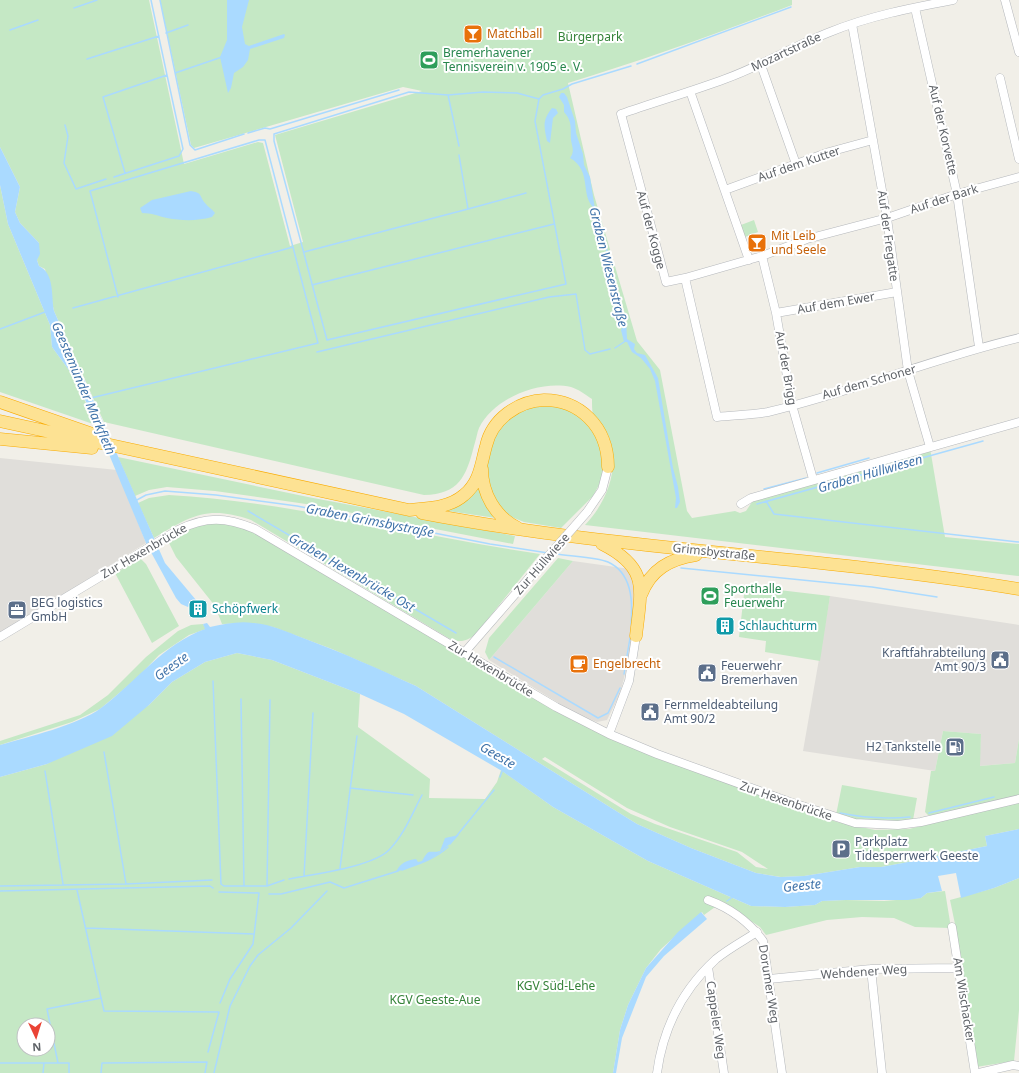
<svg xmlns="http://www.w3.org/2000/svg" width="1019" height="1073" viewBox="0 0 1019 1073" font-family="'Noto Sans',sans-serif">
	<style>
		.industrial { fill: #e0deda }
		.green { fill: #c5e8c5; fill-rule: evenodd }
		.water { fill: #aadaff }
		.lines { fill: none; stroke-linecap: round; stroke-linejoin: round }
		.stream { stroke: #aadaff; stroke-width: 1.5 }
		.minor-casing { stroke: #b5b8bc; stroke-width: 9 }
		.highway-casing { stroke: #f9ab00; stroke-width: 13 }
		.minor { stroke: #fff; stroke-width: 8 }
		.highway { stroke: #fde293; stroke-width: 12 }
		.minor-bridge-casing { stroke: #b5b8bc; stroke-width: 9; stroke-linecap: butt }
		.minor-bridge { stroke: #fff; stroke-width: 8 }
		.labels { text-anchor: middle; stroke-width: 4; stroke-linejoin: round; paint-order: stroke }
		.food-label { font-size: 12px; fill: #c56008; stroke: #fff; text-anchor: start }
		.park-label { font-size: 12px; fill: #348238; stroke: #fff }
		.street-label { font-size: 12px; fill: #5f6368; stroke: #fff }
		.leisure-label { font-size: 12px; fill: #27864d; stroke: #fff; text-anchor: start }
		.service-label { font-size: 12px; fill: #4e5e75; stroke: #fff; text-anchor: start }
		.culture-label { font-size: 12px; fill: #0d838f; stroke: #fff; text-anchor: start }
		.water-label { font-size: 13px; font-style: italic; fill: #4174aa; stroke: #fff }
	</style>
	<rect width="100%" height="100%" fill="#f1efe8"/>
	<path class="industrial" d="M0 458 117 470 146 543 0 634Z
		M573 561 630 569 637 585V605L629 658 620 694 607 720 597 722 576 714 489 660Z
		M830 596 1019 625V739L1015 763 979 766 981 734 943 731 935 771 803 751Z"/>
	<path class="green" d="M0 0H149L184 164 258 142 263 143 290 246 303 242 275 135 422 91 403 87 194 148 191 145 160 0H792V5C718 33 644 60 568 83L594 195 637 341 660 370 687 511 692 518 735 511 740 513 746 511 754 499 930 448 945 537 1019 544V576L585 525C607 502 620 469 609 437 606 428 597 423 593 414 592 411 592 403 592 399 586 395 578 389 571 387 539 380 494 398 479 428 477 433 476 440 474 446 466 477 459 494 424 495L104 422 54 311 45 269 39 266 37 260 39 243 20 223 15 212 20 187 0 147Z
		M0 185 8 224 50 325 52 347 74 377 96 425 0 392Z
		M754 220 758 232 745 237 741 225Z
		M541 403 572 410 596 430 606 461 600 483 593 496 561 528 524 522 509 516 488 492 487 464 494 434 515 411Z
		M118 457 308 497 515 536 513 544 306 504 215 491 167 487 149 490 135 496Z
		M480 479 503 519 441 510Z
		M169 495C294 502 416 536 540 554L476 634C467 641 461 643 450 639L251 520C207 505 191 516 154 538L138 503 149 498Z
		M224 522 252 532 554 710 708 776 837 822 875 830 909 829 1019 802V829L985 836 987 846 903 863 881 867H860L804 876 781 877 756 873 691 848 637 824 416 686 332 649 273 627 252 623 222 624 215 606 176 557 168 541C186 529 202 523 224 522ZM545 757 627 808 670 827 742 852 768 869 756 867 737 852 655 824 631 814 542 759Z
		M558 558 573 561 489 660 485 652 489 638Z
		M141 559 146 564 179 626 152 643 115 573Z
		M745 586 830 596 820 661 765 652 766 641 739 637Z
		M203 624 206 629 189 635 159 655 136 679 100 709 72 722 0 745V741L80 715 108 695 146 657 178 631 191 625Z
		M237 653 272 660 360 694 358 727 430 779 429 798 485 799 497 782 501 770 553 807 648 861 751 906 785 907 815 905 822 901 846 900 884 901 921 898 927 893 945 891 951 928 915 927 894 918 862 917 827 920 766 935 760 927 722 902 704 915 702 912 661 949 646 968 628 1005 620 1030 613 1073H0V777L47 764 149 705 172 682 205 662ZM24 1025H48V1049H24Z
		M943 731 981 734 980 766 1015 763 1019 739V795L933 816 928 815 925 812 931 771H935Z
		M842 785 917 798 913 820 873 823 836 815Z
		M1019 878V1010L1014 1061 976 1067 956 929 950 900 994 888Z"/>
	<path class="water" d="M227 0H249L242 27 245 44 249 46 284 34 285 35 284 38 250 49 248 60 243 67 234 73 231 88 228 93 220 57 227 40Z
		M561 93H564L567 97 575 121 576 133 583 154 584 165 590 177 595 209C579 196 593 171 570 158 575 151 572 147 571 140 570 129 573 122 564 112V105L559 97Z
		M552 108 556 109 558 113 553 118 550 143 547 141C544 126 542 121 552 108Z
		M0 147 20 187 15 212 20 223 39 243 40 254 37 260 39 266C55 274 51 296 54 311L165 563 196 600 188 607 181 604 176 598 146 543 93 416 74 377 52 347 50 325 8 224 0 185Z
		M191 191C203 193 199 196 205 203 208 207 212 209 215 213L212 217C197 221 183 221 167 218 158 216 152 213 142 213L140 208 152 200Z
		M613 279 626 319 627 339 635 344 634 349 637 353 645 355 658 378 673 468 678 487 680 502 677 508H675L676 498 655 381 650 369 641 358 632 352 627 342H624L621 330 624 325 622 318 618 313C620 300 610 291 613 279Z
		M207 623 210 627C224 624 239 621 253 623 270 624 287 632 303 638 341 652 379 669 416 686L637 824 691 848 756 873 780 877 804 876 860 867H881L903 863 987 846 985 836 1019 829V878L994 888 961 898 956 873 938 876 942 891 927 893 921 898 908 900H846L822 901 815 905 785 907 751 906 648 861 553 807 502 771 404 714 360 694 272 660 237 653 205 662 172 682 149 705 112 736 47 764 0 777V745C28 737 78 725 101 708 136 682 163 644 205 629L203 624Z
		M459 835C437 858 425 862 396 872 400 863 407 860 416 859L418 862 422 861C430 847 428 854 440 851L445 838Z
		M701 912 707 919 664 956 646 977 622 1038 616 1073H613L620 1030 628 1005 646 968 678 932Z"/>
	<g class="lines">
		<path class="stream" d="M160 0 190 145 195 150 244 134
			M74 8 97 0
			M10 30 38 20
			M166 33 188 25
			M87 59 159 36
			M637 64 791 7
			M175 73 222 57
			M448 95 459 146
			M539 99 517 93 483 92 448 95 409 92 274 134V141L327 340 566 284 535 121 539 99 543 95 563 89 572 84 631 66
			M65 125 68 136 64 163 76 189 106 179
			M248 133 265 128 270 129 399 90
			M459 155 468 209 526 193
			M125 173 103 97 167 75 151 0
			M114 177 179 156 183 149 167 75
			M595 207 615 281
			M304 252 468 209
			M312 285 554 224
			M73 308 293 247
			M0 329 45 312
			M615 348 624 342
			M317 352 549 297 576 294 585 350 590 354 610 349
			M91 398 318 343 265 140H259L90 191 118 297
			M817 473 869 458
			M764 489 806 478
			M135 501 146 495 165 491 216 495 297 506 490 544 548 553
			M766 501 774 514 1019 542
			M757 504 983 441
			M248 511 456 633
			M556 554C569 556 597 557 608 562 632 573 633 601 631 624
			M681 568 872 587 937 597
			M494 657 598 718 608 713 620 688
			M624 674 630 638
			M213 681 221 884 224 886H267L284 880
			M241 699 244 886
			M104 752 126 884
			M45 771 63 884
			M500 777 503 769
			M350 788 413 795
			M840 813C864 818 886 819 910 817
			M929 813 994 797
			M450 844 494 790
			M340 868 357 736
			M402 870C418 864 435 859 448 847
			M304 876 313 713
			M289 879C314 874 372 867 389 850 404 835 412 814 422 795
			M0 886 126 884 212 880
			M267 886 270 700
			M77 890 104 1011 219 1012 208 1052
			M0 891 210 886 213 888
			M219 892 259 893 253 944 230 979 220 1003
			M269 894H281L330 882 344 888 398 871
			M727 901 734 896
			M86 928 254 934
			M0 1063H69V1073
			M58 1063 47 1009 101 998
			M43 1073 44 1063
			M101 1073 102 1063 207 1062 205 1073
			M214 1073 230 1006 250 966 258 955 291 928 327 891"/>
		<defs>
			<path id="minor" d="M953 0C911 8 869 16 830 32 794 46 761 66 725 79 690 92 655 102 621 114L666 282 685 278 717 417C734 415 752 415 768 412 853 392 934 358 1019 338
				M1005 0 1019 52
				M915 8 957 194 979 347
				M852 24 887 218 908 371 930 447
				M761 65 796 164
				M1000 78 1019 159
				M690 91 749 260
				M725 190 829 152 873 140
				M762 256 776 313 792 405 813 479
				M685 278 762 256 807 239 887 218 957 194 1019 177
				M776 313 897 292
				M741 504 751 498 1019 422
				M587 512 602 490 608 467
				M0 637 178 530C206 516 226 517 255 529L556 707 609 734 657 754 790 802 855 823 898 825 921 822 1019 799
				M464 653 530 577
				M609 734 629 681 636 636
				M708 900C730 908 749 922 763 941L782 1073
				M952 927 975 1073
				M708 967 724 1073
				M871 969 882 1073
				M769 979 871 969 959 968
				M657 1073C663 1028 682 990 716 959 728 949 743 941 757 932
				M979 1073 1013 1065 1019 1066"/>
			<path id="highway" d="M0 402 95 435
				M0 421 409 510C429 508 449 508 464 495 480 482 481 464 486 446 492 419 518 401 544 400 561 400 577 406 589 418 602 431 608 449 608 467
				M0 439 92 448
				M482 469C482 493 495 517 518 528
				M422 513C620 551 821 556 1019 589
				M602 544C650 568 641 590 636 636
				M641 595C651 569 670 559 696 555"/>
		</defs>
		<use href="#minor" class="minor-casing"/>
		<use href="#highway" class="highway-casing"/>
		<use href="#minor" class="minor"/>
		<use href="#highway" class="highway"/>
		<defs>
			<path id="minor-bridge" d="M530 577 587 512"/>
		</defs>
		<use href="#minor-bridge" class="minor-bridge-casing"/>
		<use href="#minor-bridge" class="minor-bridge"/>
	</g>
	<defs>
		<symbol id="bar-square" viewBox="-11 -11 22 22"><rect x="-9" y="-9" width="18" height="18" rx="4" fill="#e8710a" stroke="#fff"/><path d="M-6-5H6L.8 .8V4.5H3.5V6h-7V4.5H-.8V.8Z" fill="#fff"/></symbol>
		<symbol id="stadium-square" viewBox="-11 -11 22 22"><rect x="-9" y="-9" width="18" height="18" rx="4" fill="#2e9e5b" stroke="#fff"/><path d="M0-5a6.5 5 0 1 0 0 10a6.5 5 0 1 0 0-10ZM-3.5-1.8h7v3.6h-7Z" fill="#fff"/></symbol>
		<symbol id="building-square" viewBox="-11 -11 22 22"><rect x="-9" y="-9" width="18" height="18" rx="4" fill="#0f9aa8" stroke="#fff"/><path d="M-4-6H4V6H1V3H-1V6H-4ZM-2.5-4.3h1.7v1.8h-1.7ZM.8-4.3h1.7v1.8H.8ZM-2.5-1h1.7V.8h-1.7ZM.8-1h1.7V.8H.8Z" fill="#fff"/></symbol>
		<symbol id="office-square" viewBox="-11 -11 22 22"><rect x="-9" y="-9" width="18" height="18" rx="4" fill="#5c6f8a" stroke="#fff"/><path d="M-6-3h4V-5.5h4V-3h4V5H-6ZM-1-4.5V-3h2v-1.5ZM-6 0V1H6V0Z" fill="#fff"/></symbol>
		<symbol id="civic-square" viewBox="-11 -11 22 22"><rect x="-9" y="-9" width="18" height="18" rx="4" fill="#5c6f8a" stroke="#fff"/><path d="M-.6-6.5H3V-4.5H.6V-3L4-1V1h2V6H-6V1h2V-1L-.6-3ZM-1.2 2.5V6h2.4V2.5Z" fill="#fff"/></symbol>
		<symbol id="cafe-square" viewBox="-11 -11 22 22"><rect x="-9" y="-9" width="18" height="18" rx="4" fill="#e8710a" stroke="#fff"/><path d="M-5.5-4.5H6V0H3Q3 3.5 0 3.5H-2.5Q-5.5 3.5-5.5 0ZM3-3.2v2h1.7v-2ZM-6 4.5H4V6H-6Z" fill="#fff"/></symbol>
		<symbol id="fuel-square" viewBox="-11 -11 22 22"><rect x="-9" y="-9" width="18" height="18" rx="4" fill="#5c6f8a" stroke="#fff"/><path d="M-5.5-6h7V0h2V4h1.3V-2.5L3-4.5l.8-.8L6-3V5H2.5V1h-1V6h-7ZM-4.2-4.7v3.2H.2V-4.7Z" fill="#fff"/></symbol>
		<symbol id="parking-square" viewBox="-11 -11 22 22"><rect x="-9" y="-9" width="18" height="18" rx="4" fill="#5c6f8a" stroke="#fff"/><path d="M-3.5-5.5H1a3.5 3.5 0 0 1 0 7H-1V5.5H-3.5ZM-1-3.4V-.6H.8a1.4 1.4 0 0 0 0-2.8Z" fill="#fff"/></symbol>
	</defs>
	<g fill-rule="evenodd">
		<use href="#bar-square" x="462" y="23" width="22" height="22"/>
		<use href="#stadium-square" x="418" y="49" width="22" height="22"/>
		<use href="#bar-square" x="746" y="232" width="22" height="22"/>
		<use href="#stadium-square" x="699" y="585" width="22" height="22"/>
		<use href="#building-square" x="187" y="598" width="22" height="22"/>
		<use href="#office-square" x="6" y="599" width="22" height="22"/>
		<use href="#building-square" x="714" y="615" width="22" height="22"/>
		<use href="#civic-square" x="989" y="649" width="22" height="22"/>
		<use href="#cafe-square" x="568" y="653" width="22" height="22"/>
		<use href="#civic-square" x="696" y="662" width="22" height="22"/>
		<use href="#civic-square" x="639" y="701" width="22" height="22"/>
		<use href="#fuel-square" x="944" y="736" width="22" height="22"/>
		<use href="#parking-square" x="830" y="838" width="22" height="22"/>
	</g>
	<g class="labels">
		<g class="food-label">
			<text x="487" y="38">Matchball</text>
			<text x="771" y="240">Mit Leib<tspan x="771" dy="14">und Seele</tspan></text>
			<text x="593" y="668">Engelbrecht</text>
		</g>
		<g class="park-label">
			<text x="590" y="41">Bürgerpark</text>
			<text x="556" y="990">KGV Süd-Lehe</text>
			<text x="435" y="1004">KGV Geeste-Aue</text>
		</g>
		<g class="street-label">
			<text transform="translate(786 52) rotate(-25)" y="4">Mozartstraße</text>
			<text transform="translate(943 130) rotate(77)" y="4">Auf der Korvette</text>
			<text transform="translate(799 164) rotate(-19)" y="4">Auf dem Kutter</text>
			<text transform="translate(944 199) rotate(-18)" y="4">Auf der Bark</text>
			<text transform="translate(651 230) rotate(75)" y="4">Auf der Kogge</text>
			<text transform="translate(888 236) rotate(82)" y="4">Auf der Fregatte</text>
			<text transform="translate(836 303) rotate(-10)" y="4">Auf dem Ewer</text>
			<text transform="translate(786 368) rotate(80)" y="4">Auf der Brigg</text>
			<text transform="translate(869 382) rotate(-16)" y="4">Auf dem Schoner</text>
			<text transform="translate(144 551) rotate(-30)" y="4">Zur Hexenbrücke</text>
			<text transform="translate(714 552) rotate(6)" y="4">Grimsbystraße</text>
			<text transform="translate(542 564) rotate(-49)" y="4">Zur Hüllwiese</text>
			<text transform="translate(491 669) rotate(31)" y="4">Zur Hexenbrücke</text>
			<text transform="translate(786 801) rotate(19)" y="4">Zur Hexenbrücke</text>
			<text transform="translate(864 972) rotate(-4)" y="4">Wehdener Weg</text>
			<text transform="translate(769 984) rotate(81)" y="4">Dorumer Weg</text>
			<text transform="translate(964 1000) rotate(81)" y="4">Am Wischacker</text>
			<text transform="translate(716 1020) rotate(82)" y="4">Cappeler Weg</text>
		</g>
		<g class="leisure-label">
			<text x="443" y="57">Bremerhavener<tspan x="443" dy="14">Tennisverein v. 1905 e. V.</tspan></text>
			<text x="724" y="593">Sporthalle<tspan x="724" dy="14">Feuerwehr</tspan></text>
		</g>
		<g class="service-label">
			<text x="31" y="607">BEG logistics<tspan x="31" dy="14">GmbH</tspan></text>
			<text x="986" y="657" text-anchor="end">Kraftfahrabteilung<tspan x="986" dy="14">Amt 90/3</tspan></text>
			<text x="721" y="670">Feuerwehr<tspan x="721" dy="14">Bremerhaven</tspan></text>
			<text x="664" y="709">Fernmeldeabteilung<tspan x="664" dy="14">Amt 90/2</tspan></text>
			<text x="941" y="751" text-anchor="end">H2 Tankstelle</text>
			<text x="855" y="846">Parkplatz<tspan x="855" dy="14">Tidesperrwerk Geeste</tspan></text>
		</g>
		<g class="culture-label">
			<text x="212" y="613">Schöpfwerk</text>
			<text x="739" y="630">Schlauchturm</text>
		</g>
		<g class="water-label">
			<text transform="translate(609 267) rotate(76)" y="5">Graben Wiesenstraße</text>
			<text transform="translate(84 388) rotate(67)" y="5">Geestemünder Markfleth</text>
			<text transform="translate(870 473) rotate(-16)" y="5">Graben Hüllwiesen</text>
			<text transform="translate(370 520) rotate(11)" y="5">Graben Grimsbystraße</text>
			<text transform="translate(352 572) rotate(30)" y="5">Graben Hexenbrücke Ost</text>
			<text transform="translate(171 666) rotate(-36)" y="5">Geeste</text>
			<text transform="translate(498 755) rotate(30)" y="5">Geeste</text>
			<text transform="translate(802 885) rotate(-6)" y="5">Geeste</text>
		</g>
	</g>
	<g transform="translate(36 1037) rotate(176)"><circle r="19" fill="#ffffff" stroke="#bfc1c3"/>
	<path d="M0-3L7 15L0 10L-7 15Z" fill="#ea4335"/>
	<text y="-6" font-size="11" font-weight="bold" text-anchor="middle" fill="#5f6368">N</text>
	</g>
</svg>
